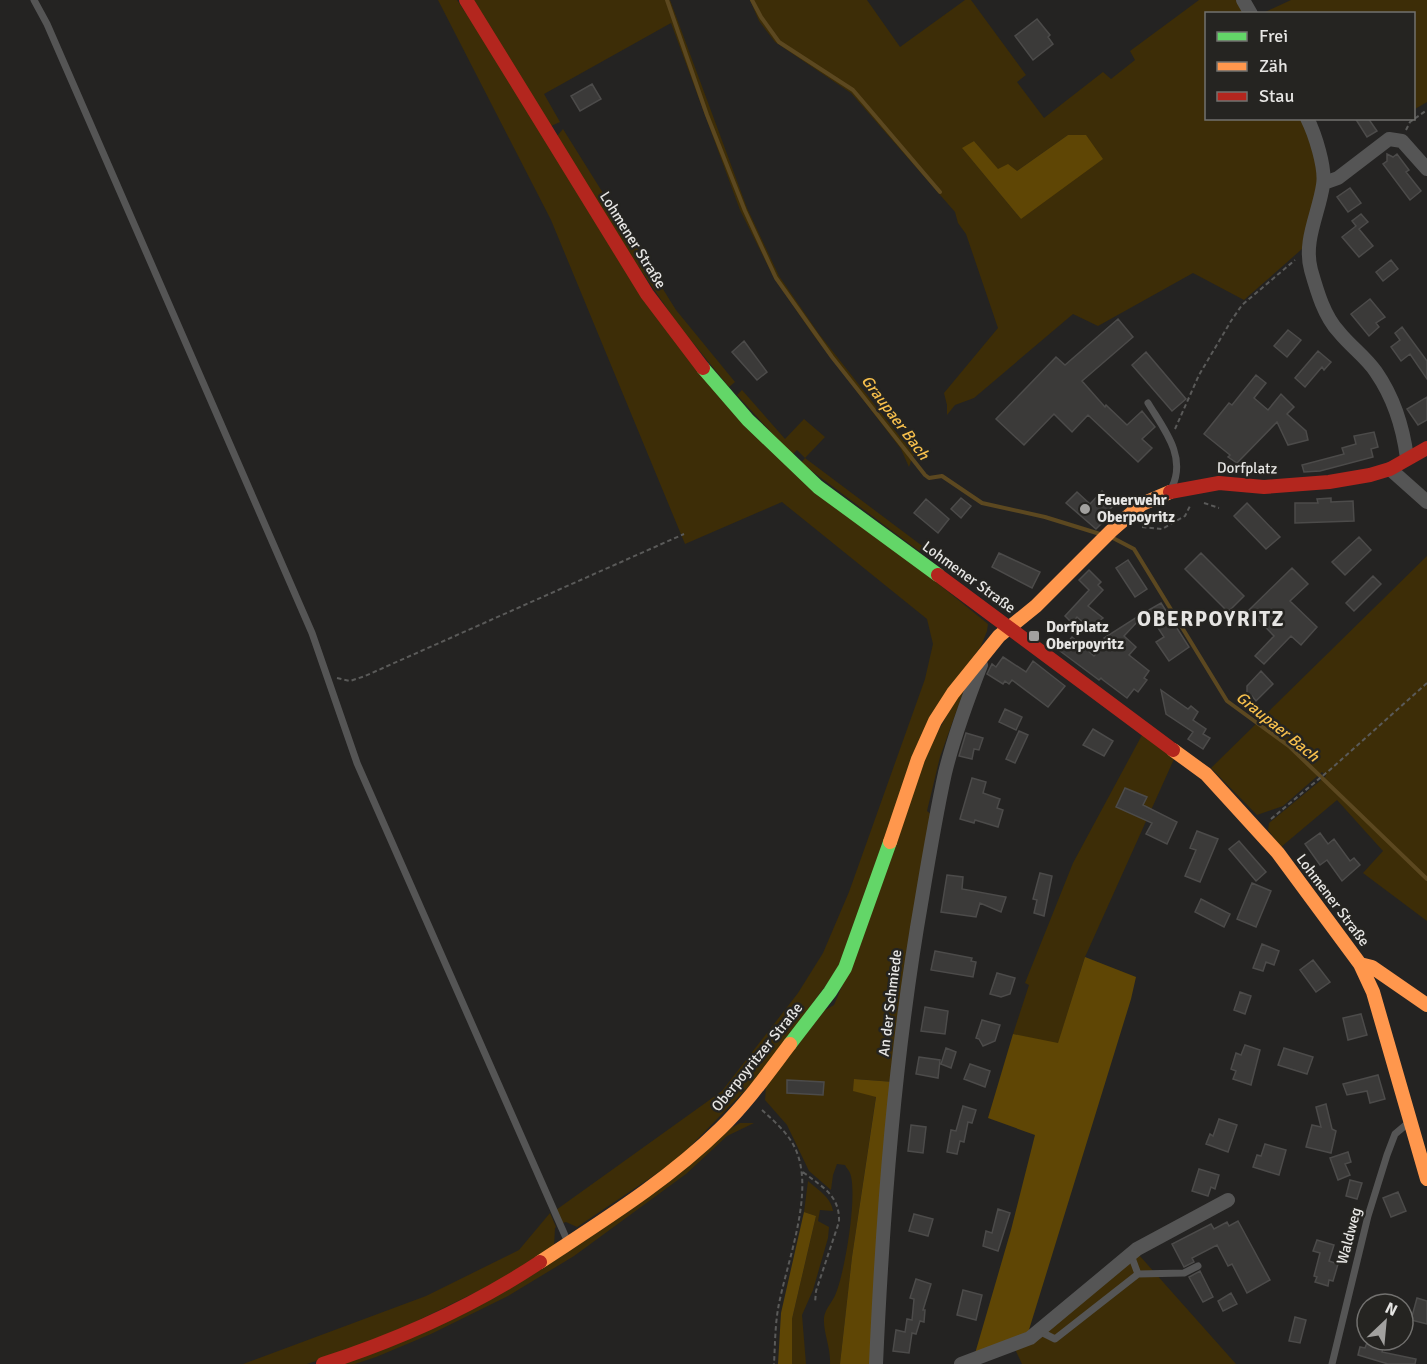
<svg xmlns="http://www.w3.org/2000/svg" width="1427" height="1364" viewBox="0 0 1427 1364" font-family="Signika,sans-serif">
	<style>
		.green { fill: #3d2d07; fill-rule: evenodd }
		.forest { fill: #5f4605 }
		.lines { fill: none; stroke-linecap: round; stroke-linejoin: round }
		.stream { stroke: #5c4820; stroke-width: 4 }
		.building { fill: #3b3a39; stroke: #4c4b4a; stroke-width: 1.5 }
		.path { stroke: #5a5a59; stroke-width: 2; stroke-dasharray: 4.5 3; stroke-linecap: butt }
		.lane { stroke: #555; stroke-width: 7 }
		.street { stroke: #555; stroke-width: 14 }
		.fast { stroke: #63d668; stroke-width: 14 }
		.slow { stroke: #ff974d; stroke-width: 14 }
		.jam { stroke: #b3261e; stroke-width: 14 }
		.poi-dot { fill: #a2a19f; stroke: #252421; stroke-width: 2 }
		.labels { text-anchor: middle; stroke-width: 5; stroke-linejoin: round; paint-order: stroke }
		.street-label { font-size: 15px; fill: #e6e5e3; stroke: #252421 }
		.poi-label { font-size: 15px; font-weight: bold; fill: #e6e5e3; stroke: #252421; text-anchor: start }
		.water-label { font-size: 16px; font-style: italic; fill: #f6bf4c; stroke: #252421 }
		.district-label { font-size: 21px; font-weight: bold; letter-spacing: 1.5px; fill: #e6e5e3; stroke: #252421 }
	</style>
	<rect width="100%" height="100%" fill="#242322"/>
	<path class="green" d="M438 0H457L751 432 988 624 987 631 981 646 948 692 840 966 760 1075 677 1160 577 1227 566 1222 563 1223 556 1210 722 1091 798 993 823 953 849 892 925 679 933 644 927 619 782 502 685 544 551 220Z
		M473 0H670L747 208 779 276 819 334 904 442 920 448 912 458 909 467 901 449 814 336 774 278 740 210 671 23 544 94 560 122 551 126Z
		M750 0H867L900 47 965 0H971L1026 75 1017 82 1044 118 1103 72 1111 79 1135 60 1130 51 1199 0H1238L1246 13 1206 14V118L1304 119 1316 157 1318 184 1302 249 1244 300 1193 273 1098 326 1073 314 974 398 955 405 947 415V405L944 393 998 328 966 234 958 223 955 212 851 93 775 42 759 21ZM1068 135 1021 219 963 149 974 141 998 170 1017 171Z
		M1291 0H1427V102L1415 109 1414 107V14L1263 13Z
		M563 129 676 310 735 382 729 387 658 300 557 136Z
		M742 390 785 439 804 419 825 437 805 458 925 548 919 551 801 463 805 458 797 450 792 455 737 395Z
		M1427 556V921L1363 873 1383 851 1337 800 1281 847 1268 830 1269 823 1326 776 1322 772 1283 806 1257 815 1211 768Z
		M969 676 940 757 927 811 932 815 894 1082 855 1079 876 1096 852 1257 840 1364H830C831 1348 823 1332 824 1318 825 1308 833 1302 836 1293 845 1271 858 1194 850 1173 849 1170 846 1168 845 1165L837 1164 833 1175 831 1190 809 1171 787 1125 765 1100 766 1085 825 1010 834 1005 850 967 922 760Z
		M1142 735 1174 759 1085 957 1058 1044 1013 1034 1029 985 1025 983 1073 863Z
		M740 1123H754L727 1136 686 1174 574 1256 508 1296 431 1334 376 1357 355 1364H333L434 1325 727 1130Z
		M808 1181C818 1190 831 1197 833 1211L820 1210 818 1221 829 1227 828 1238 813 1290 802 1315 806 1364H792V1319L816 1216 804 1212Z
		M550 1213 556 1227 555 1228 554 1247 503 1279 372 1343 307 1364H243L426 1296 519 1250Z
		M1139 1255 1236 1364H1022L1015 1349Z"/>
	<path class="forest" d="M1068 135H1086L1103 159 1021 219 962 148 974 141 998 169 1008 164 1017 171Z
		M1085 957 1136 977 1131 999 1028 1333 974 1357 1011 1230 1035 1135 988 1118 1013 1034 1058 1043Z
		M854 1079 894 1082 872 1364H840L852 1257 876 1097 853 1091Z
		M804 1212 816 1216 792 1319V1364H778L781 1313Z"/>
	<g class="lines">
		<path class="stream" d="M667 0 707 115 745 211 776 278 832 357 925 475 929 478 942 476 982 503 1045 517 1100 534
			M752 0 761 17 779 42 853 90 940 192
			M1113 538 1134 549 1227 701 1290 747 1427 879"/>
	</g>
	<path class="building" d="M1037 19 1050 35 1048 37 1053 44 1033 60 1015 36Z
		M592 84 601 99 580 111 571 96Z
		M1355 118H1368L1377 131 1367 137Z
		M1387 154 1393 157 1397 154 1409 170 1406 172 1421 191 1410 200 1383 164 1387 161Z
		M1350 188 1361 203 1348 212 1337 197Z
		M1361 214 1368 222 1359 229 1373 246 1359 257 1342 237 1356 226 1352 221Z
		M1391 260 1398 269 1383 281 1376 272Z
		M1370 299 1385 317 1376 323 1379 327 1369 336 1351 314Z
		M1118 319 1133 337 1082 381 1105 407 1106 405 1127 425 1142 411 1155 427 1142 439 1152 448 1138 462 1088 415 1072 432 1054 414 1024 445 996 419 1056 357 1065 365Z
		M1402 327 1427 361V379L1410 354 1401 361 1391 347 1400 340 1395 333Z
		M1288 330 1301 340 1287 357 1274 346Z
		M744 341 767 372 757 380 732 352Z
		M1318 351 1331 362 1324 370 1322 367 1305 387 1295 378Z
		M1146 352 1186 399 1172 411 1132 365Z
		M1256 375 1266 383 1254 398 1268 410 1281 394 1294 407 1287 414 1306 431 1308 440 1288 445 1277 422 1237 463 1228 457 1230 455 1204 434 1229 403 1232 405Z
		M1427 397V420L1418 425 1407 409Z
		M1374 432 1378 447 1371 449 1373 457 1320 471 1304 472 1302 465 1344 454 1342 448 1356 444 1354 436Z
		M1102 491 1115 504 1101 518 1104 521 1096 529 1066 503 1077 492 1090 504Z
		M961 498 971 506 961 518 951 509Z
		M1331 498V502L1353 501 1354 521 1295 523V503H1318L1317 499Z
		M926 499 949 519 938 533 914 513Z
		M1247 503 1280 537 1266 549 1234 516Z
		M1359 537 1371 550 1345 575 1332 562Z
		M999 553 1040 572 1032 588 992 567Z
		M1201 553 1244 596 1228 612 1185 569Z
		M1128 560 1147 589 1135 597 1116 568Z
		M1292 568 1308 584 1290 601 1317 627 1301 645 1291 636 1264 664 1255 656 1274 636 1249 610Z
		M1089 570 1101 582 1098 585 1103 590 1088 606 1103 618 1092 626 1088 623 1086 625 1077 617 1072 623 1065 616 1089 590 1079 580Z
		M1373 576 1381 584 1354 611 1346 603Z
		M1161 603 1189 647 1169 661 1156 642 1164 637 1147 611Z
		M1137 617 1139 620 1124 636 1136 647 1129 655 1149 671 1144 678 1147 680 1138 692 1134 689 1127 698 1103 680 1101 678 1099 680 1060 651 1072 637 1094 656 1108 641 1104 638Z
		M1003 657 1026 672 1033 661 1065 686 1048 707 1012 680 1009 684 1005 681 1003 684 987 674 992 664 996 667Z
		M1261 671 1273 684 1256 701 1252 696 1247 697V686Z
		M1161 690 1188 709 1191 706 1198 712 1193 720 1206 729 1203 734 1210 738 1203 749 1188 739 1193 732 1166 714Z
		M1005 709 1022 717 1016 730 999 722Z
		M1093 729 1113 741 1104 756 1083 745Z
		M1019 731 1028 735 1015 763 1006 759Z
		M966 733 983 738 979 750 974 749 972 759 959 756Z
		M972 778 986 782 983 793 1000 799 997 808 1003 810 998 827 975 820 974 823 960 819Z
		M1125 788 1147 797 1143 805 1177 822 1167 844 1146 834 1152 823 1116 807Z
		M1197 831 1218 839 1200 882 1185 876 1196 850 1190 848Z
		M1320 833 1328 844 1334 839 1350 861 1354 858 1360 865 1342 881 1327 860 1320 865 1305 844Z
		M1239 841 1266 872 1256 881 1229 849Z
		M1040 873 1052 876 1044 916 1034 913 1037 900 1033 899Z
		M947 875 963 877 962 889 1006 897 1001 912 980 903 976 917 941 912Z
		M1252 883 1271 891 1256 927 1237 919Z
		M1201 899 1230 914 1224 927 1195 912Z
		M1262 944 1279 951 1274 965 1266 962 1263 971 1253 968Z
		M935 951 972 958 971 961 976 962 973 977 931 970Z
		M1313 960 1330 982 1316 992 1300 970Z
		M997 973 1015 978 1010 994 1001 997 990 994Z
		M1240 992 1251 996 1245 1014 1234 1010Z
		M925 1007 948 1011 945 1034 921 1031Z
		M1361 1014 1367 1035 1348 1040 1343 1018Z
		M982 1020 1000 1025 995 1041 983 1046 979 1039 976 1038Z
		M1245 1045 1260 1050 1251 1085 1233 1079 1236 1071 1231 1069 1236 1053 1241 1055Z
		M946 1048 956 1052 951 1068 941 1064Z
		M1284 1048 1313 1057 1307 1074 1278 1065Z
		M919 1057 940 1060 938 1078 916 1074Z
		M970 1064 990 1071 985 1087 964 1079Z
		M1378 1075 1385 1099 1370 1103 1367 1091 1347 1095 1343 1084Z
		M787 1080 824 1082 823 1095 787 1093Z
		M1326 1104 1332 1129 1336 1131 1331 1153 1306 1147 1312 1125 1321 1127 1316 1107Z
		M963 1106 976 1110 972 1123 968 1122 964 1142 960 1141 957 1154 947 1152 951 1130 956 1131Z
		M1219 1119 1237 1125 1228 1152 1206 1144 1210 1134 1213 1136Z
		M911 1125 926 1127 923 1153 908 1151Z
		M1265 1144 1286 1150 1279 1175 1253 1167 1257 1155 1261 1156Z
		M1348 1152 1351 1162 1345 1164 1350 1175 1338 1180 1330 1158Z
		M1199 1169 1219 1175 1215 1189 1211 1187 1208 1196 1192 1191Z
		M1350 1180 1362 1183 1357 1199 1346 1196Z
		M1398 1192 1406 1211 1391 1217 1383 1198Z
		M998 1209 1010 1213 998 1251 983 1246 986 1231 992 1233Z
		M914 1214 933 1219 928 1236 909 1231Z
		M1238 1221 1270 1280 1247 1293 1232 1264 1228 1266 1217 1245 1192 1258 1194 1262 1184 1267 1172 1244 1211 1224 1214 1229 1227 1222 1229 1226Z
		M1317 1240 1334 1245 1329 1261 1338 1264 1333 1281 1329 1280 1328 1286 1315 1282 1317 1277 1314 1276 1320 1253 1313 1251Z
		M1200 1271 1213 1297 1203 1302 1189 1277Z
		M916 1279 931 1284 923 1310H925L924 1322 920 1321 916 1334 912 1333 909 1353 893 1351 896 1330 905 1332 907 1319 912 1320 914 1299 910 1298Z
		M963 1290 982 1295 976 1320 957 1315Z
		M1231 1293 1237 1304 1223 1311 1218 1301Z
		M1417 1298 1427 1301V1324L1411 1320Z
		M1295 1317 1306 1320 1300 1343 1289 1341Z
		M1368 1340H1385L1382 1352 1416 1359 1415 1364H1388L1358 1355 1360 1347 1365 1348Z"/>
	<g class="lines">
		<path class="path" d="M1406 130 1410 122 1427 110
			M1175 429 1199 375 1231 321 1242 305 1295 260
			M1204 503 1219 508
			M1142 527 1162 529 1185 516 1191 504
			M337 678 350 681 365 676 684 534
			M1271 819 1332 768 1427 683
			M762 1110C774 1121 788 1133 795 1148 816 1192 786 1263 778 1309 775 1327 775 1346 774 1364
			M803 1172C822 1187 840 1195 839 1222L816 1291 815 1303"/>
		<path class="lane" d="M34 0 47 24 312 633 357 763 567 1240
			M1148 403C1163 428 1187 456 1172 487
			M1138 1274 1184 1273 1198 1266
			M1039 1331 1055 1339 1138 1274 1131 1255
			M1332 1364 1368 1216 1387 1155 1395 1134 1407 1124"/>
		<path class="street" d="M1243 0 1251 14
			M1307 118C1315 134 1326 168 1323 185 1319 213 1303 241 1311 270 1317 291 1324 316 1339 332 1350 346 1366 357 1376 372 1394 398 1403 427 1407 458
			M1324 183 1338 178 1389 139 1402 141 1427 169
			M1390 469 1427 502
			M876 1364C883 1208 895 1052 922 898 929 856 936 814 945 773 954 736 967 701 981 665
			M961 1364 1030 1338 1137 1249 1228 1200"/>
		<path class="fast" d="M703 368 748 420 818 487 938 575
			M790 1044 830 992 845 968 890 842"/>
		<path class="slow" d="M1173 750 1206 774 1278 853 1360 964 1373 992 1427 1179
			M890 842 918 759 935 721 953 693 999 636 1036 606 1111 531 1142 504 1170 492
			M1360 964 1372 967 1427 1005
			M540 1262C602 1221 667 1181 720 1129 747 1103 768 1073 790 1044"/>
		<path class="jam" d="M466 0 647 294 703 368
			M1170 492 1219 483 1264 487 1329 482 1370 475 1390 469 1427 448
			M938 575 1173 750
			M323 1364C400 1339 472 1307 540 1262"/>
	</g>
	<g class="poi-dot">
		<circle cx="1085" cy="509" r="6"/>
		<rect x="1028" y="630" width="12" height="12" rx="3"/>
	</g>
	<g class="labels">
		<g class="street-label">
			<text transform="translate(633 240) rotate(58)" y="5">Lohmener Straße</text>
			<text transform="translate(1247 468) rotate(1)" y="5">Dorfplatz</text>
			<text transform="translate(969 577) rotate(36)" y="5">Lohmener Straße</text>
			<text transform="translate(1333 900) rotate(53)" y="5">Lohmener Straße</text>
			<text transform="translate(890 1003) rotate(-83)" y="5">An der Schmiede</text>
			<text transform="translate(757 1057) rotate(-51)" y="5">Oberpoyritzer Straße</text>
			<text transform="translate(1349 1236) rotate(-75)" y="5">Waldweg</text>
		</g>
		<g class="poi-label">
			<text x="1097" y="505">Feuerwehr<tspan x="1097" dy="17">Oberpoyritz</tspan></text>
			<text x="1046" y="632">Dorfplatz<tspan x="1046" dy="17">Oberpoyritz</tspan></text>
		</g>
		<g class="water-label">
			<text transform="translate(896 417) rotate(53)" y="6">Graupaer Bach</text>
			<text transform="translate(1278 726) rotate(39)" y="6">Graupaer Bach</text>
		</g>
		<g class="district-label">
			<text x="1211" y="626">OBERPOYRITZ</text>
		</g>
	</g>
	<rect x="1205" y="12" width="210" height="108" fill="#252421" stroke="#72716f" stroke-width="1.5"/>
	<rect x="1217" y="32" width="30" height="9" fill="#63d668" stroke="#72716f" stroke-width="1.5"/>
	<text x="1259" y="42" font-size="18" fill="#e6e5e3">Frei</text>
	<rect x="1217" y="62" width="30" height="9" fill="#ff974d" stroke="#72716f" stroke-width="1.5"/>
	<text x="1259" y="72" font-size="18" fill="#e6e5e3">Zäh</text>
	<rect x="1217" y="92" width="30" height="9" fill="#b3261e" stroke="#72716f" stroke-width="1.5"/>
	<text x="1259" y="102" font-size="18" fill="#e6e5e3">Stau</text>
	<g transform="translate(1385 1322) rotate(26)"><circle r="28" fill="#252421" stroke="#72716f" stroke-width="1.5"/>
	<path d="M0-4.5L10 22L0 15L-10 22Z" fill="#a2a19f"/>
	<text y="-9" font-size="16" font-weight="bold" text-anchor="middle" fill="#e6e5e3">N</text>
	</g>
</svg>
